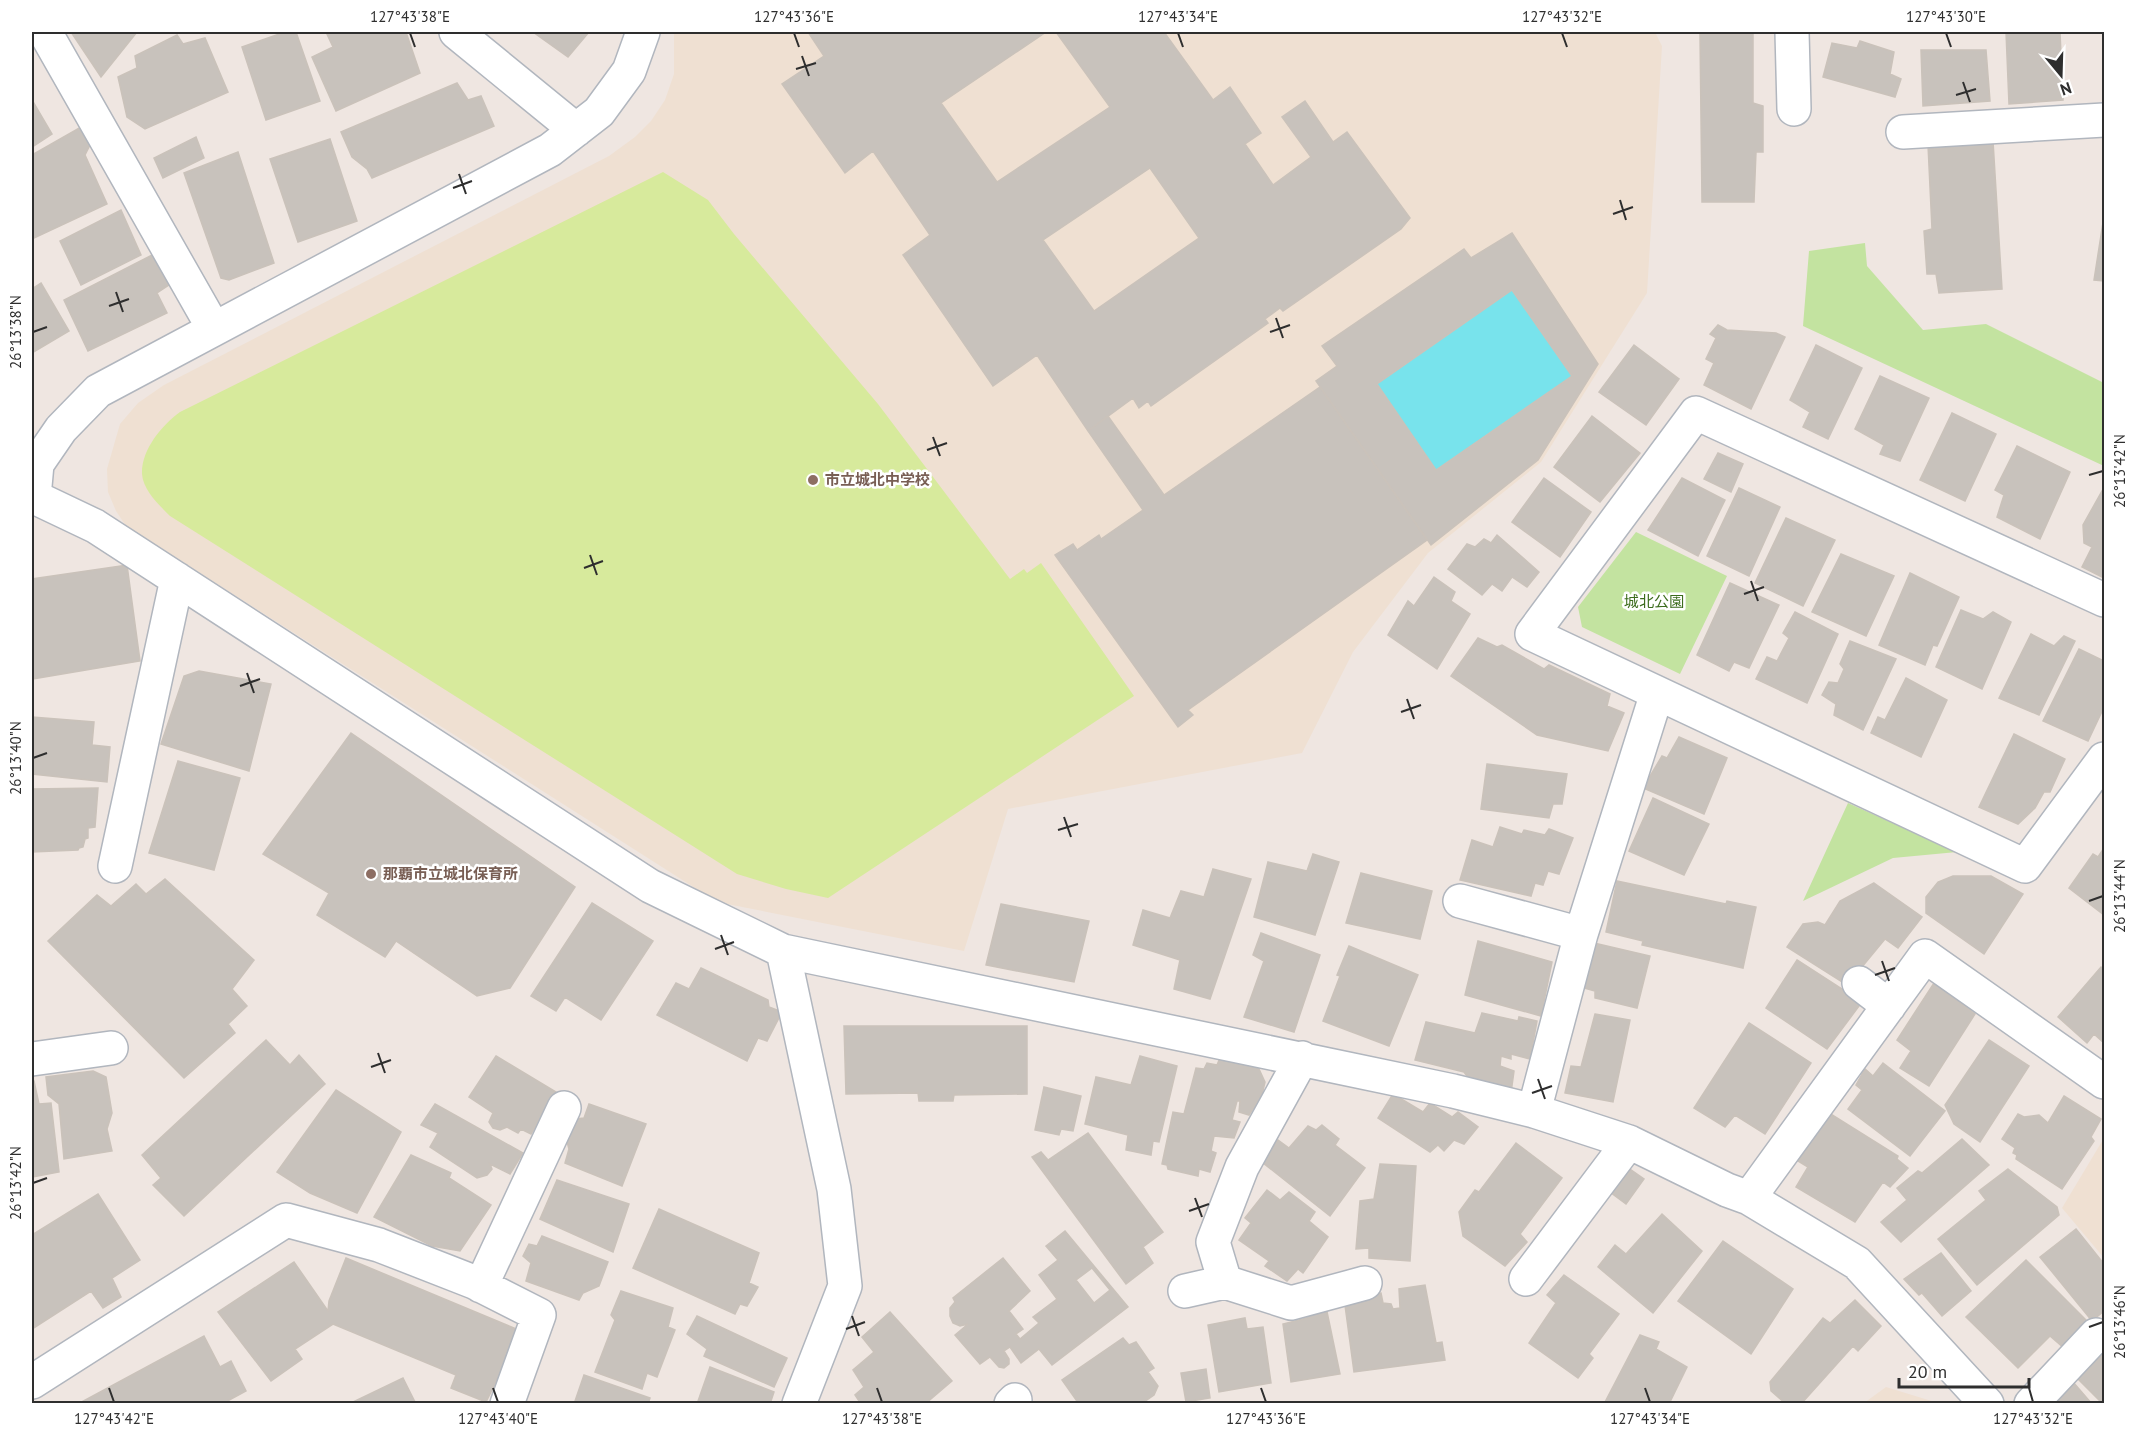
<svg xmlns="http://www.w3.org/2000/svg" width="2136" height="1435" viewBox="0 0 2136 1435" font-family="'PT Sans','Noto Sans JP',sans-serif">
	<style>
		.education { fill: #efe0d2 }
		.green { fill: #c3e3a0 }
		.pitch { fill: #d7ea9c }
		.water { fill: #78e3ec }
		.building { fill: #c8c2bc; stroke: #cac2ba; stroke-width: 1.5; fill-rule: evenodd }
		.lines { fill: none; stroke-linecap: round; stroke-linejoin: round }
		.street-casing { stroke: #b1b6be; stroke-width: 36 }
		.secondary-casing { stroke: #b1b6be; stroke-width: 36 }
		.street { stroke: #fff; stroke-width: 33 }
		.secondary { stroke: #fff; stroke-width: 33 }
		.ticks { fill: none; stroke: #2e2e2e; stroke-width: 2 }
		.education-dot { fill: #8d6e63; stroke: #fff; stroke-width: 2 }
		.labels { text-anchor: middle; stroke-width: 5; stroke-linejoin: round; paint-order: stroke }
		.education-label { font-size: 15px; font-weight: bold; fill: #785e54; stroke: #fff; text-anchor: start }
		.park-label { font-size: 15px; fill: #3c6c1d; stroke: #fff }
		.neatline { fill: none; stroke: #2e2e2e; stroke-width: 2 }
		.ticks-label { font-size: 15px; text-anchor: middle; fill: #2e2e2e }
	</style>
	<rect width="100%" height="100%" fill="#efe6e1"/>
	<path class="education" d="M674 32H1655L1662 46 1647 293 1541 462 1428 553 1353 652 1302 753 1008 809 964 951 717 902 126 526 116 511 108 492 107 469 120 424 138 403 164 385 609 156 635 137 651 121 665 100 674 74Z
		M2104 1138V1258L2062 1208Z
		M1886 1387 1938 1403H1864Z"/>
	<path class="green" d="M1865 243 1867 266 1923 330 1986 324 2104 383V466L1803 326 1809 251Z
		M1636 532 1727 576 1680 674 1582 627 1578 607Z
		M1848 803 1957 852 1893 858 1803 901Z"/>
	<path class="pitch" d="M663 172 708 200 734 234 878 404 1010 579 1024 569 1027 573 1041 563 1134 696 828 898 786 889 737 874 170 516C159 505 143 490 142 474 141 450 162 425 180 412Z"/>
	<path class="water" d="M1512 290 1572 376 1436 470 1377 384Z"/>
	<path class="building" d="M71 32H137L101 77Z
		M285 32H296L320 101 266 120 242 47Z
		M326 32H406L420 73 336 111 312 57 333 47Z
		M533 32H589L568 57Z
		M808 32H1046L941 103 997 182 1110 107 1056 32H1164L1213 100 1230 87 1261 133 1245 144 1273 185 1311 157 1282 117 1305 101 1333 142 1347 132 1410 218 1401 229 1283 311 1280 308 1265 319 1268 323 1151 406 1148 401 1139 408 1133 398 1088 431 1037 355 993 386 903 255 930 235 873 151 845 173 782 84 824 56ZM1150 168 1199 238 1094 311 1043 240Z
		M2006 32H2060L2063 100 2009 104Z
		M1700 34H1753V103L1763 106V152H1756L1754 202H1702Z
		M177 35 183 44 205 38 228 92 145 129 127 117 118 77 137 68 135 56Z
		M1860 41 1894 52 1890 74 1901 79 1895 97 1823 77 1832 43 1857 48Z
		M1921 50H1986L1990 101 1923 106Z
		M457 83 468 100 481 96 494 126 372 178 367 169 352 157 341 132Z
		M32 100 52 134 32 147Z
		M81 127 90 145 85 155 107 204 34 238 32 234V155Z
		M196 137 204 158 163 178 154 158Z
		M330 139 357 221 298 242 270 159Z
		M1993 141 2002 289 1939 293 1936 274H1927L1924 231 1932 229 1928 145Z
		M238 152 274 263 229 280 221 278 184 173Z
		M121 210 141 255 81 285 60 241Z
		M2104 216V281L2094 280Z
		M1512 233 1598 364 1538 460 1431 545 1316 381 1337 366 1322 346 1464 249 1471 258ZM1512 290 1572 376 1436 470 1377 384Z
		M158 252 172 283 157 293 167 313 88 351 64 300Z
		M41 283 69 331 32 353V289Z
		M1718 325 1727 330 1776 333 1785 337 1751 409 1704 385 1714 363 1706 359 1716 338 1710 334Z
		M1634 345 1679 379 1646 425 1599 392Z
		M1816 345 1862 368 1828 439 1803 427 1810 412 1790 400Z
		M1880 376 1929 398 1900 461 1880 454 1884 445 1855 429Z
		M1320 387 1427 540 1188 710 1193 715 1178 727 1055 555 1073 544 1077 550 1099 535 1101 539 1143 510 1088 431 1108 416 1164 495Z
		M1952 413 1996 434 1965 501 1920 480Z
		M1592 416 1640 453 1600 502 1554 467Z
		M2017 446 2070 472 2040 539 1997 517 2004 495 1995 490Z
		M1718 453 1743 464 1731 492 1704 479Z
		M1544 478 1591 512 1560 557 1512 522Z
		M1682 478 1725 500 1698 556 1648 530Z
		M1739 488 1780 507 1749 576 1707 556Z
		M2102 491 2104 492V578L2082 567 2092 547 2084 543 2083 525Z
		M1786 518 1835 540 1803 606 1755 583Z
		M1497 535 1539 572 1527 587 1512 577 1502 591 1492 584 1482 595 1448 569 1467 544 1475 547 1484 539 1491 543Z
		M1841 554 1894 576 1866 636 1812 612Z
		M127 565 140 661 32 679V579Z
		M1910 573 1959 597 1937 646 1933 645 1925 665 1879 645Z
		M1434 577 1455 592 1451 601 1470 614 1437 669 1388 635 1408 601 1414 606Z
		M1730 583 1779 605 1749 668 1734 662 1729 671 1697 655Z
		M1961 610 1983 619 1993 612 2011 622 1982 689 1936 667Z
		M1795 612 1838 634 1807 703 1756 679 1767 657 1777 661 1789 638 1783 633Z
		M2031 634 2054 646 2064 636 2075 641 2039 715 1999 698Z
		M1478 638 1497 647 1502 645 1544 669 1549 665 1610 694 1607 706 1624 713 1608 751 1537 735 1451 676Z
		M1850 641 1896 659 1863 730 1834 715 1836 704 1822 695 1829 682 1838 683 1844 669 1840 664Z
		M2079 649 2104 661V707L2088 741 2043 721Z
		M199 671 271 684 249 771 161 744 184 676Z
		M1906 678 1947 700 1921 757 1871 733 1878 717 1885 720Z
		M32 717 94 722 92 745 110 747 107 782 32 774Z
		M351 733 575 887 510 988 477 996 396 941 385 957 317 915 329 893 263 854Z
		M2014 734 2065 759 2050 792H2044L2035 808 2018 824 1979 807Z
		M1679 737 1727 758 1704 814 1643 788 1662 756 1667 758Z
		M178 761 240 778 214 870 149 853Z
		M1487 764 1567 774 1562 804H1553L1549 818 1481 809Z
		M98 788 95 827 88 828V838L85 839 83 847 79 848 78 850 32 852V789Z
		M1653 798 1709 824 1684 875 1629 851Z
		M1500 827 1522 834 1524 830 1545 835 1549 829 1573 838 1559 874 1548 871 1543 885 1535 883 1531 896 1460 880 1472 840 1493 847Z
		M2104 848V915L2069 888 2093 854 2098 857Z
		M1313 854 1339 862 1315 935 1254 917 1268 862 1307 871Z
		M1213 869 1251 879 1210 999 1174 989 1180 960 1133 945 1143 910 1170 918 1181 891 1204 897Z
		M1361 873 1432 891 1420 939 1346 923Z
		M1953 876H1991L2023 894 1984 954 1926 913V897L1938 882Z
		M165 879 254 960 232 989 247 1006 228 1024 235 1033 184 1078 48 941 97 895 111 906 136 884 146 894Z
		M1617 881 1726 904 1727 901 1756 907 1743 968 1642 945 1643 941 1606 932Z
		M1874 883 1922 917 1898 948 1885 939 1847 985 1787 947 1803 924 1818 922 1825 925 1840 901Z
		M592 903 653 941 601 1020 565 997 556 1011 531 996Z
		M1001 904 1089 921 1074 982 986 965Z
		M1261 933 1320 955 1294 1032 1244 1017 1264 961 1253 955Z
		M1478 941 1552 962 1541 1016 1465 995Z
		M1594 943 1650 956 1637 1008 1595 998V991L1584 988Z
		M1349 946 1418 975 1389 1046 1323 1021 1340 976 1337 975Z
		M1797 960 1862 1002 1827 1049 1766 1008Z
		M2101 967 2104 970V1043L2094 1034 2087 1043 2058 1017Z
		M701 968 768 1000 769 1007 782 1012 767 1041 758 1038 747 1061 657 1015 676 983 689 989Z
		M1934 983 1975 1014 1929 1086 1900 1068 1911 1051 1897 1040Z
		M1482 1013 1518 1021 1519 1017 1537 1021 1530 1059 1511 1054V1059L1501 1056 1500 1066 1514 1071 1511 1093 1470 1080 1464 1072 1415 1060 1426 1022 1475 1033Z
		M1595 1014 1630 1020 1613 1102 1565 1093 1571 1066 1581 1067Z
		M1749 1023 1811 1063 1765 1134 1735 1115 1725 1127 1694 1108Z
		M844 1026H1027V1094L954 1095 953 1101H919L918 1093 846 1094Z
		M266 1040 290 1065 299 1055 325 1084 184 1216 153 1185 161 1178 142 1155Z
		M1989 1040 2029 1066 1980 1142 1954 1124 1945 1105Z
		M496 1056 556 1092 531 1134 521 1129 518 1133 507 1127 500 1130 493 1128 489 1122 493 1113 469 1097Z
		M1140 1056 1177 1066 1159 1142 1153 1141 1151 1155 1126 1150 1128 1135 1085 1124 1096 1077 1131 1085Z
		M1220 1058 1258 1067 1265 1082 1262 1095 1249 1115 1239 1112 1240 1101H1237L1232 1120 1240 1122 1234 1138 1214 1136 1211 1151 1216 1153 1210 1172 1199 1169 1198 1176 1168 1169 1167 1165 1162 1164 1173 1112 1184 1114 1196 1068 1204 1069 1207 1063 1217 1065Z
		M1883 1063 1945 1111 1910 1156 1848 1109 1862 1090 1856 1085 1865 1069 1873 1076Z
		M93 1071 106 1077 112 1113 107 1129 112 1151 64 1159 59 1104 48 1095 46 1077Z
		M32 1081H34L39 1104 51 1103 59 1172 32 1177Z
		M1044 1087 1081 1096 1073 1131 1061 1129 1059 1135 1035 1130Z
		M336 1090 401 1132 357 1213 310 1193 277 1172Z
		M1393 1094 1423 1112 1430 1103 1452 1117 1458 1112 1478 1127 1464 1144 1454 1140 1444 1151 1438 1145 1430 1152 1378 1118Z
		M2064 1096 2101 1119 2091 1137 2094 1141 2062 1189 2016 1159 2017 1155 2013 1153 2015 1148 2002 1139 2018 1114 2024 1117 2039 1115 2048 1123Z
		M435 1104 523 1153 510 1174 490 1164 492 1169 487 1175 477 1178 430 1147 438 1133 421 1125Z
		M589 1104 646 1124 622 1186 565 1163 569 1149 566 1138 576 1119 584 1118Z
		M1829 1113 1898 1156 1897 1159 1908 1168 1890 1187 1883 1182 1855 1222 1796 1187 1808 1167 1798 1161Z
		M1322 1125 1339 1139 1335 1145 1365 1168 1330 1216 1262 1162 1278 1140 1289 1148 1308 1126 1316 1130Z
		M1088 1133 1163 1232 1143 1247 1153 1263 1126 1284 1032 1157 1041 1152 1048 1160Z
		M1962 1139 1989 1165 1901 1242 1881 1222 1907 1200 1897 1188 1918 1171 1922 1173Z
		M1516 1143 1562 1178 1520 1234 1527 1242 1505 1266 1463 1236 1459 1212 1475 1190 1479 1192Z
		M411 1155 451 1173 449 1178 491 1205 460 1251 432 1246 374 1217Z
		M1380 1164 1416 1166 1410 1261 1369 1258V1248L1356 1249 1360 1201 1374 1199Z
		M1627 1167 1644 1179 1626 1204 1610 1192Z
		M2008 1169 2057 1207 2059 1215 1977 1285 1938 1239 1986 1200 1979 1191Z
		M557 1180 629 1204 613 1252 540 1219Z
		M1267 1190 1280 1200 1289 1192 1315 1212 1309 1221 1328 1237 1303 1273 1298 1269 1287 1281 1265 1266 1269 1261 1239 1240 1251 1223 1245 1218Z
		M98 1194 140 1260 112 1278 121 1297 103 1308 91 1291 32 1329V1235Z
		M659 1209 759 1253 749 1283 758 1287 747 1306 740 1304 735 1314 633 1268Z
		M1662 1214 1702 1251 1653 1313 1598 1267 1615 1245 1626 1254Z
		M2076 1229 2104 1264V1311L2092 1321 2040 1257Z
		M1065 1231 1128 1307 1052 1365 1039 1349 1021 1363 1010 1347 1004 1351 1009 1359V1364L1004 1368 999 1367 990 1357 980 1364 955 1335 968 1324 960 1326 953 1323 950 1316V1308L955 1302 953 1298 1003 1258 1030 1291 1009 1311 1023 1329 1016 1334 1020 1339 1039 1323 1033 1317 1057 1299 1039 1275 1058 1260 1046 1246ZM1092 1268 1110 1290 1094 1303 1076 1280Z
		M542 1236 608 1262 599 1286 583 1293 579 1300 526 1281 531 1263 523 1256 529 1244 537 1246Z
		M1723 1241 1793 1289 1751 1354 1678 1301Z
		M1941 1253 1971 1291 1942 1316 1922 1293 1919 1295 1904 1279Z
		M346 1258 521 1331 486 1402 451 1388 456 1375 333 1324 295 1349 302 1359 271 1381 218 1312 294 1262 328 1311 329 1301Z
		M2026 1260 2088 1322 2065 1349 2050 1336 2018 1368 1966 1317Z
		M1564 1275 1619 1314 1589 1354 1593 1358 1578 1378 1529 1343 1556 1303 1547 1295Z
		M1425 1285 1436 1343 1442 1342 1445 1360 1354 1372 1344 1298 1381 1293 1383 1303 1391 1304 1393 1309 1400 1308 1399 1289Z
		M621 1291 673 1308 668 1327 675 1330 657 1377 647 1373 642 1389 595 1372 615 1320 611 1315Z
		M1855 1300 1881 1326 1858 1351 1853 1346 1801 1404H1786L1771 1391 1770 1382 1823 1318 1830 1323Z
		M1326 1307 1340 1374 1291 1382 1283 1324 1307 1318V1310Z
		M890 1312 952 1381 925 1404H861L855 1395 864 1387 853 1370 874 1352 862 1337Z
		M697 1316 787 1358 774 1387 704 1356 707 1349 687 1334Z
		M1245 1318 1247 1329 1263 1327 1271 1383 1219 1392 1208 1325Z
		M1640 1335 1659 1342 1656 1349 1687 1367 1669 1404H1604Z
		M204 1336 220 1367 231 1361 246 1391 222 1404H78Z
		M1123 1338 1129 1345 1136 1342 1154 1368 1148 1372 1158 1386 1154 1395 1141 1404H1079L1062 1380Z
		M2104 1347V1404H2103L2076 1377Z
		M710 1367 774 1392 770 1404H697Z
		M1206 1369 1210 1398 1186 1402 1181 1373Z
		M584 1375 650 1398 648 1404H574Z
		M403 1378 416 1404H349Z
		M2073 1382 2092 1404H2047Z"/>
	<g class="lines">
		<defs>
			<path id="street" d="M45 32 214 329
				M456 32 576 130
				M643 32 629 71 599 112 550 150 98 391 61 429 37 464 34 497 95 526 650 886 783 951 1453 1091 1534 1111 1629 1142 1727 1190 1749 1198 1857 1263 1987 1404
				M1792 32 1794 109
				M1903 132 2104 120
				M2104 600 1696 413 1532 634 2025 866 2104 759
				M115 866 177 579
				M1460 901 1581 934
				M783 951 834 1189 845 1286 799 1404
				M1859 983 1889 1006
				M1302 1058 1242 1167 1213 1242 1225 1282 1291 1303 1365 1283
				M32 1059 111 1048
				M1534 1111 1581 934 1657 693
				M1749 1198 1925 956 2104 1082
				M1526 1279 1629 1142
				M481 1286 564 1108
				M1185 1291 1225 1282
				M32 1382 286 1220 379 1245 474 1282 539 1315 507 1404
				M1011 1404 1015 1400
				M2031 1404 2096 1335"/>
			<path id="secondary" d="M32 498 34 497"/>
		</defs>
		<use href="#street" class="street-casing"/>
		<use href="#secondary" class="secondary-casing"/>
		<use href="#street" class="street"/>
		<use href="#secondary" class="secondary"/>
	</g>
	<path class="ticks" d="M410 33 415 47M794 33 799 47M1178 33 1183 47M1562 33 1567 47M1946 33 1951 47M802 56 809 76M796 69 816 63M1963 82 1970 102M1956 95 1976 89M459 174 466 194M453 188 472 181M1620 200 1626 220M1613 214 1633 207M116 292 123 312M109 306 129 299M1276 318 1283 338M33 332 47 327M1270 332 1290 325M933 437 940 456M927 450 947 443M2089 475 2103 471M590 555 597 575M584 568 603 561M1751 581 1758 601M1744 594 1764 587M247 673 254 693M240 686 260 679M1407 699 1414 719M1401 712 1421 705M33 758 47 753M1064 817 1071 837M1058 830 1078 824M2089 901 2103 896M721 935 728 955M715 949 734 942M1882 961 1889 981M1875 975 1895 968M378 1053 385 1073M371 1067 391 1060M1538 1079 1545 1099M1532 1093 1552 1086M33 1183 47 1178M1195 1198 1202 1217M1189 1211 1209 1204M852 1316 859 1336M2089 1327 2103 1322M846 1329 865 1322M109 1388 114 1402M493 1388 498 1402M877 1388 882 1402M1261 1388 1266 1402M1645 1388 1650 1402M2029 1388 2033 1402"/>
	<g class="education-dot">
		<circle cx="813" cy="480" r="6"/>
		<circle cx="371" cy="874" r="6"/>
	</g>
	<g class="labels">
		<g class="education-label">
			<text x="825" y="485">市立城北中学校</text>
			<text x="383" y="879">那覇市立城北保育所</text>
		</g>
		<g class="park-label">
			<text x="1654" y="607">城北公園</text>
		</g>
	</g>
	<rect width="2136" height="1435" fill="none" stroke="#ffffff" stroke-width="66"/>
	<g transform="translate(2061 75) rotate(161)" stroke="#ffffff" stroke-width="4.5" paint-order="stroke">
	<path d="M0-4.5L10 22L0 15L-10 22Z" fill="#2e2e2e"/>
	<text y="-9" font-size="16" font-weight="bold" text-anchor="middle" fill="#2e2e2e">N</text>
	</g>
	<path d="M1899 1378v9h130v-9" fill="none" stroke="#2e2e2e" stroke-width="3"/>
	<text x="1908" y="1378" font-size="18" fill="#2e2e2e" stroke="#ffffff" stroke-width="4.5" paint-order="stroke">20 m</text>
	<rect x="33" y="33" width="2070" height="1369" class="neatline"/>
	<g class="ticks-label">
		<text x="410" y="22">127°43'38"E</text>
		<text x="794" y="22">127°43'36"E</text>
		<text x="1178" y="22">127°43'34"E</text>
		<text x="1562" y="22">127°43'32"E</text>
		<text x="1946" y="22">127°43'30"E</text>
		<text transform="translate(16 332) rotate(-90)" y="5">26°13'38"N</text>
		<text transform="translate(2120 471) rotate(-90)" y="5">26°13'42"N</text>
		<text transform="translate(16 758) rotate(-90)" y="5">26°13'40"N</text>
		<text transform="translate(2120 896) rotate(-90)" y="5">26°13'44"N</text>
		<text transform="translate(16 1183) rotate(-90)" y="5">26°13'42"N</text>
		<text transform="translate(2120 1322) rotate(-90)" y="5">26°13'46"N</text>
		<text x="114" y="1424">127°43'42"E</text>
		<text x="498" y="1424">127°43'40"E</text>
		<text x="882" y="1424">127°43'38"E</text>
		<text x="1266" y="1424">127°43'36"E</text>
		<text x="1650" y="1424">127°43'34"E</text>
		<text x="2033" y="1424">127°43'32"E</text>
	</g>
</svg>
